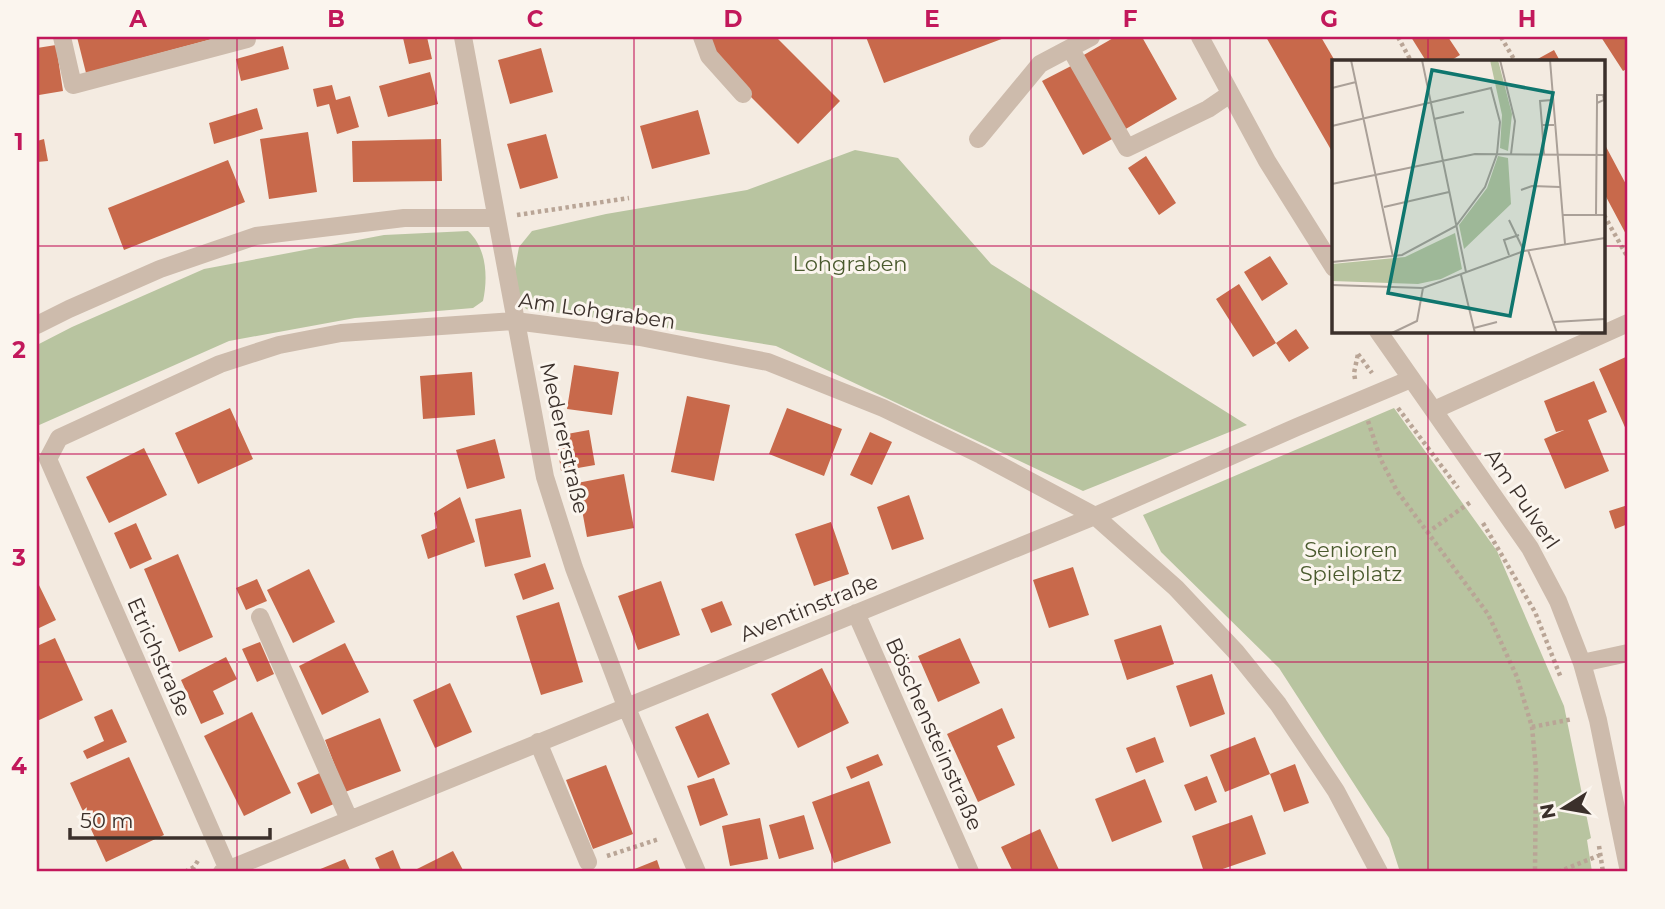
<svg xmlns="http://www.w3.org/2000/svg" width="1665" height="909" viewBox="0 0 1665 909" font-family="Montserrat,sans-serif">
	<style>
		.green { fill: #b8c4a0 }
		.building { fill: #c8694b }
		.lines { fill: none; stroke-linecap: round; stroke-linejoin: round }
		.path { stroke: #b9a596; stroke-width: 4.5; stroke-dasharray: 3.5 3.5; stroke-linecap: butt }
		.minor { stroke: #cdbbac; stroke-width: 18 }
		.grid { fill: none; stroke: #c2185b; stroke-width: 2; stroke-opacity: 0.55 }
		.labels { text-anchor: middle; stroke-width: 6; stroke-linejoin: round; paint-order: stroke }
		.park-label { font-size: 21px; fill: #4a5a2e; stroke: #fbf5ee }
		.street-label { font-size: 21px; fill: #3b302b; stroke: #fbf5ee }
		.inset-road { fill: none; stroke: #aaa098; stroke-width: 2 }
		.view { fill: #0f766e; fill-opacity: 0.15; stroke: #0f766e; stroke-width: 3.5 }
		.inset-edge { fill: none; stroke: #3b302b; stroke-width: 3.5 }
		.neatline { fill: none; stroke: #c2185b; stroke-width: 2.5 }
		.grid-label { font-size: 23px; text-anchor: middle; font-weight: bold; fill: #c2185b }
	</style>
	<rect width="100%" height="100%" fill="#f4ebe1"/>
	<path class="green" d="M855 150 898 158 991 264 1247 425 1083 491 776 346 629 322 526 309 517 295 515 269 519 247 532 231 606 214 747 190Z
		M468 231C487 248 488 278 483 301L473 308 355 318 229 341 37 426V345L72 327 204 269 384 235Z
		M1394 408 1497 551 1564 706 1591 838 1587 840 1592 872H1400L1389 838 1279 668 1161 552 1143 515Z"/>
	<path class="building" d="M77 37H216V38L86 73Z
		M409 37H427L432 59 409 64 403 38Z
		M707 37H776L840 101 798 144 728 74Z
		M866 37H1007L884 83Z
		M1115 37H1142L1177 99 1124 130 1082 56Z
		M1266 37H1321L1335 61 1334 155Z
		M1411 37H1448L1460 55 1450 61H1426Z
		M1601 37H1628V68L1623 71Z
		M56 45 63 91 39 95 37 79V48Z
		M283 46 289 69 241 81 236 59Z
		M541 48 553 92 510 104 498 60Z
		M1554 50 1560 61H1534Z
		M1073 65 1114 138 1083 155 1042 81Z
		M430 72 438 104 388 117 379 86Z
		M332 85 336 100 350 96 359 127 337 134 329 104 317 107 313 89Z
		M257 108 263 129 214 144 209 123Z
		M698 110 710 154 652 169 640 126Z
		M308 132 317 192 269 199 260 139Z
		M546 134 558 178 520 189 507 144Z
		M44 139 48 161 37 162V141Z
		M441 139 442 181 353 182 352 141Z
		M1604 143 1628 188V238L1604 193Z
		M1146 156 1176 203 1159 215 1128 168Z
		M228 160 245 202 124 250 108 208Z
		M1270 256 1288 284 1262 301 1244 272Z
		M1239 284 1276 343 1253 357 1216 299Z
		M1296 329 1309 348 1289 362 1276 343Z
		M1628 356V434L1599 369Z
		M574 365 619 372 612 415 567 409Z
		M472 372 475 415 423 419 420 376Z
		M1594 381 1607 412 1588 420 1609 471 1565 489 1544 439 1564 430 1556 432 1544 401Z
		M687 396 730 405 714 481 671 472Z
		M230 408 253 459 198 484 175 433Z
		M787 408 842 429 824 476 769 454Z
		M589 430 595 465 561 471 556 436Z
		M870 432 892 442 872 485 850 475Z
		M495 439 505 478 467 489 456 450Z
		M144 448 167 495 109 523 86 477Z
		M624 474 634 528 587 537 577 483Z
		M909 495 924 539 892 550 877 507Z
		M460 497 475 542 428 559 421 535 437 528 434 513Z
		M1628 505V524L1615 529 1609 511Z
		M521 509 531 557 485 567 475 519Z
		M831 522 849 574 814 586 795 534Z
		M136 523 152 559 130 569 114 533Z
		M178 554 213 637 179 652 144 569Z
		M545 563 554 589 523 600 514 574Z
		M1073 567 1089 615 1049 628 1033 580Z
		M309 569 335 622 293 643 267 590Z
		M257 579 267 601 246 610 236 588Z
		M37 581 56 620 37 629Z
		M661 581 680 635 638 650 618 596Z
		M722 601 732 625 711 633 701 609Z
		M559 602 583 682 541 695 516 616Z
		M1161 625 1174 664 1127 680 1114 640Z
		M55 638 83 700 37 721V646Z
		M960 638 980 683 938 702 918 656Z
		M260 642 274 674 257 682 242 649Z
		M345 643 369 692 322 715 299 666Z
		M226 657 237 679 213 691 224 714 201 724 181 680Z
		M822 668 849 723 798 748 771 694Z
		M1212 674 1225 714 1190 727 1176 686Z
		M450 683 472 732 435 748 413 700Z
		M1002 708 1015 738 997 746 1015 785 978 802 947 734Z
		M112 709 127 742 87 759 83 751 104 741 94 717Z
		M252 712 291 793 244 816 204 736Z
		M708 713 730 764 698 778 675 727Z
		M380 718 401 771 345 792 325 740Z
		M1155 737 1164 762 1136 773 1126 748Z
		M1255 737 1270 774 1225 792 1210 755Z
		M878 754 883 765 851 779 846 767Z
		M129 757 164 835 106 862 70 783Z
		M1295 764 1309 803 1284 812 1270 774Z
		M606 765 633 834 593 849 566 780Z
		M322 772 336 803 311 814 297 783Z
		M1207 776 1217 802 1195 811 1184 785Z
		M714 778 728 815 700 826 687 786Z
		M1145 779 1162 822 1112 842 1095 799Z
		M869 781 891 843 834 863 812 802Z
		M804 815 814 849 779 859 769 825Z
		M1252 815 1266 854 1214 872H1204L1192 836Z
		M760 818 768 859 730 866 722 826Z
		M1040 829 1060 872H1013L1001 847Z
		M393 850 402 872H381L375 858Z
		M453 851 464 872H411Z
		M345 859 351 872H313Z
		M657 860 661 872H627Z"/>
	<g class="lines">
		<path class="path" d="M1398 37 1411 61
			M1501 37 1515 61
			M517 215 629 198
			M1604 215 1628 258
			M1358 354 1372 373
			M1355 379 1354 373 1358 354
			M1398 408 1458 488
			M1368 421 1381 460 1397 491 1488 614 1517 677 1532 727 1536 769 1535 872
			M1483 523 1535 612 1561 678
			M1427 533 1472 501
			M1532 727 1573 719
			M1599 846 1603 872
			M607 856 659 839
			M185 872 194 867 199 859
			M1558 872 1600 855"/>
		<path class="minor" d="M62 37 73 85 247 39V37
			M463 37 545 477 574 568 626 706 697 872
			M702 37 709 56 743 94
			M1200 37 1267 161 1334 268
			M1070 48 1127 148 1208 109 1230 94
			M978 139 1040 64 1091 37
			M37 325 69 309 160 269 256 236 404 218H495
			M1378 331 1530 548 1558 601 1582 663 1598 720 1628 867
			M1434 410 1628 323
			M856 613 970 872
			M260 617 349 819
			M1582 663 1628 653
			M538 742 588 862
			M222 872 1095 516 1297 427 1411 379
			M229 872 48 459 59 438 220 364 279 345 341 333 515 321 640 337 768 362 883 408 981 455 1095 516 1176 588 1236 652 1278 704 1336 791 1379 872"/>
	</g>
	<path class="grid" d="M237 37V872M436 37V872M634 37V872M832 37V872M1031 37V872M1230 37V872M1428 37V61M37 246H1334M1604 246H1628M1428 331V872M37 454H1628M37 662H1628"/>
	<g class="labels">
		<g class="park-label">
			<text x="850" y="271">Lohgraben</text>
			<text x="1351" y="557">Senioren<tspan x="1351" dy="24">Spielplatz</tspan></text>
		</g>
		<g class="street-label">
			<text transform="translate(597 311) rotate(8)" y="7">Am Lohgraben</text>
			<text transform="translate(564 438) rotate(77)" y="7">Medererstraße</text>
			<text transform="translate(1522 499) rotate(56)" y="7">Am Pulverl</text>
			<text transform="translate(809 608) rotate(-22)" y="7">Aventinstraße</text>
			<text transform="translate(159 657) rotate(66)" y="7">Etrichstraße</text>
			<text transform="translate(934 734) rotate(66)" y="7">Böschensteinstraße</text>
		</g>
	</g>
	<g transform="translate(1332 60)">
		<rect width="273" height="273" fill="#f4ebe1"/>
		<path d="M158 0H166L180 54 176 91 168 88 170 55ZM166 96 176 98 179 144 132 189 127 165 155 128ZM123 173 130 209 109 219 86 224 0 221V204L73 197Z" fill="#b8c4a0"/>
		<path class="inset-road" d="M19 0 61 197M90 0 134 212M168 0 183 61 179 94M218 0 233 184M0 28 24 22M220 40 208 41 210 65H222M102 59 132 52M210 65 212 94M0 66 159 28 168 62 165 94 153 127 124 166 70 195 0 202M0 124 143 94 273 95M189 130 200 126 228 127M52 147 117 132M231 155H273M264 155 265 43 272 40 271 35H265V43M177 160 192 191M196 190 225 273M177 195 172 180 187 175M129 215 143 273M0 225 91 228 192 191 273 178M222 262 273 259M142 268 165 262M60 273 85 261 91 228"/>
		<path class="view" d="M100 10 221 33 178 256 56 233Z"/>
		<rect width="273" height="273" class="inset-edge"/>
	</g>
	<rect width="1665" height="909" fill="none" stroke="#fbf5ee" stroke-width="77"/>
	<g transform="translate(1564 808) rotate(259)" stroke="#fbf5ee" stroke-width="5" paint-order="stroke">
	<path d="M0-5L12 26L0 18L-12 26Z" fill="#3b302b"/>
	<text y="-10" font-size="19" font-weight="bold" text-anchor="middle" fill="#3b302b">N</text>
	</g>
	<path d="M70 828v10h200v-10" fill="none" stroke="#3b302b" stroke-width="3.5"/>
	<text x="80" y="828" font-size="21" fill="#3b302b" stroke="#fbf5ee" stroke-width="5" paint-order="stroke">50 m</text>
	<rect x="38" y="38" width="1588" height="832" class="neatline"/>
	<g class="grid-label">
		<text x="138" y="27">A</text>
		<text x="336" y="27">B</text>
		<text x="535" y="27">C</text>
		<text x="733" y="27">D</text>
		<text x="932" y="27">E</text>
		<text x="1130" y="27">F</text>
		<text x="1329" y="27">G</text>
		<text x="1527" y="27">H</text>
		<text x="19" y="150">1</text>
		<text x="19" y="358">2</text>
		<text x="19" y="566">3</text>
		<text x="19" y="774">4</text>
	</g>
</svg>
